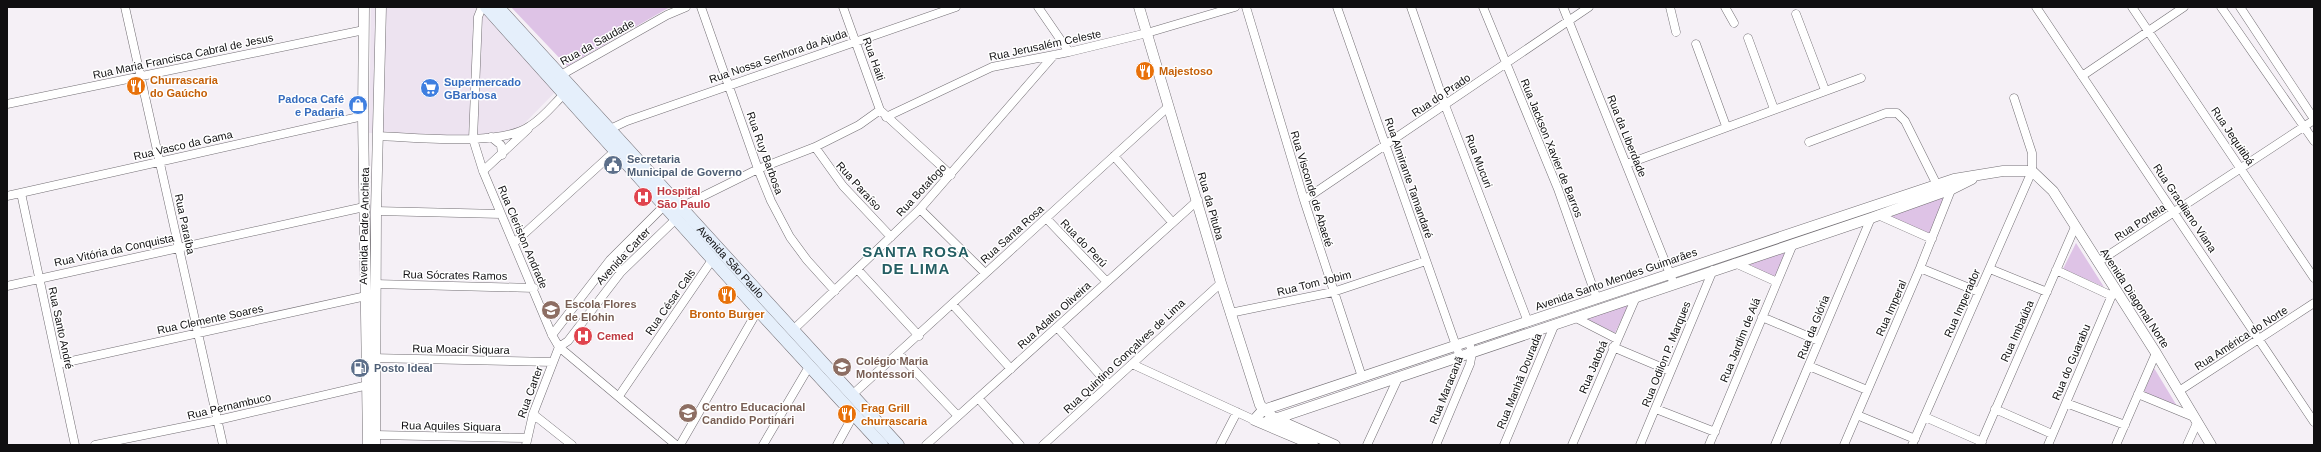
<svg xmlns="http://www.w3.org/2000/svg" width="2321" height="452" viewBox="0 0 2321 452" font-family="Arial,sans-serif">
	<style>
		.built { fill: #ede3f0 }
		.green { fill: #dec3e6 }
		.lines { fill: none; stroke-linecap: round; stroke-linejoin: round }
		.minor-casing { stroke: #736f74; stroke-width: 9 }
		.tertiary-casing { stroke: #736f74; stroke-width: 11 }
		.secondary-casing { stroke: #736f74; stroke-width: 13 }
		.minor { stroke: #fff; stroke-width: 8 }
		.tertiary { stroke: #fff; stroke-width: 10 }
		.secondary { stroke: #e5effb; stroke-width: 12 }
		.labels { text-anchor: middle; stroke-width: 3; stroke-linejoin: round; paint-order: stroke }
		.street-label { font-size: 11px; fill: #100f11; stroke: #fff }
		.food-label { font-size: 11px; font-weight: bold; fill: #c56008; stroke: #fff; text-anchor: start }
		.shop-label { font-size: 11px; font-weight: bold; fill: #366cbe; stroke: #fff; text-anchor: start }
		.service-label { font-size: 11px; font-weight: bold; fill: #4e5e75; stroke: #fff; text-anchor: start }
		.health-label { font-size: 11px; font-weight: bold; fill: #be3a42; stroke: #fff; text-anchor: start }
		.education-label { font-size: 11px; font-weight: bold; fill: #785e54; stroke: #fff; text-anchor: start }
		.district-label { font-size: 15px; font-weight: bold; letter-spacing: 1px; fill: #245e63; stroke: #fff }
	</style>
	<rect width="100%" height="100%" fill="#f5f0f6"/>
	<path class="built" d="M371 7H492L563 84 517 131 481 136 369 133Z"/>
	<path class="green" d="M511 7H670L567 66Z
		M1945 195 1931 235 1890 217Z
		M2076 243 2104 287 2063 269Z
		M1786 252 1775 278 1749 264Z
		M1629 304 1615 333 1587 319Z
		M2154 368 2177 406 2144 392Z"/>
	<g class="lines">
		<defs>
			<path id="minor" d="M125 7 223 445
				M482 7 478 17 473 139 483 171 552 335 559 347 676 445
				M701 7 758 169 771 201 790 237 807 260 835 291
				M843 7 880 110 951 175
				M1038 7 1069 52
				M1246 7 1304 200 1362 377
				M1337 7 1460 357
				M1411 7 1445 105 1528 322
				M1483 7 1558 189 1597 299
				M1563 7 1672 279
				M1670 7 1676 32
				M1725 7 1734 23
				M2036 7 2314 422
				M2132 7 2314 278
				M2221 7 2314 141
				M2240 7 2314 119
				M1796 14 1825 90
				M1748 38 1774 109
				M1696 44 1726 126
				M561 75 667 15 686 7
				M2082 76 2184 7
				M7 104 364 30
				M886 117 992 67 1069 52 1147 33 1235 7
				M610 129 627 121 956 7
				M378 136C414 137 501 147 530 126 543 118 553 105 564 94
				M491 137 501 145 502 155
				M1809 142 1886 113H1897L1905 121 1937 185
				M815 147 843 186 891 237
				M1114 156 1172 222
				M1627 164 1861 78
				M483 171 528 129
				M21 193 75 445
				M7 196 363 116
				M1304 200 1589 7
				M681 207 758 169 815 147 859 125 880 110
				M920 209 985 273
				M376 211 501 214
				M1878 215 1932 239
				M1046 218 1107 282
				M514 243 615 151
				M610 260 621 272
				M2098 262 2314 120
				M1735 263 1777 282
				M1920 268 1979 292
				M1990 269 2047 292
				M858 270 919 336
				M2056 270 2112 296
				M375 284 534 288
				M7 286 364 207
				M953 305 1011 369
				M1230 313 1333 292 1426 261
				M1762 317 1819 341
				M1576 318 1617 339
				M1057 327 1109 385
				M793 330 920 209 1054 55
				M552 335 610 260 664 206
				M559 347 568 341 621 272 676 219
				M1613 347 1670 371
				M898 353 957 415
				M371 358 553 362
				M58 364 366 296
				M1132 364 1254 420
				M1809 366 1867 390
				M2179 391 2314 303
				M2138 394 2194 417
				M852 395C958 299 1063 202 1169 106
				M619 396 712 260
				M978 398 1020 445
				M2066 403 2125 425
				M1656 409 1715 432
				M1995 409 2052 434
				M533 414 572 445
				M1857 415 1915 439
				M1925 417 1982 442
				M375 435 527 438
				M95 445 218 420 368 385
				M526 445 533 414 559 347
				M680 445 758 310
				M763 445 810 365
				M837 445 854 414
				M926 445 1198 200
				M1043 445 1221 283
				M1220 445 1237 412
				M1367 445 1398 378
				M1436 445 1470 364 1472 353 1469 342
				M1504 445 1554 326
				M1572 445 1636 297
				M1640 445 1713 270
				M1709 445 1793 244
				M1775 445 1871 218
				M1844 445 1920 268 1953 185
				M1912 445 2032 171V153L2014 98
				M1980 445 2075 227
				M2048 445 2115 288
				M2116 445 2156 353
				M2187 445 2197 423"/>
			<path id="tertiary" d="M364 7 363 116 368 445
				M1139 7 1221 283 1260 405 1274 418 1335 445
				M1263 423 1871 218 1952 189 1972 179
				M375 445 376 211 381 7
				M1313 445 1254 420 1263 410 1954 179 2003 171H2032L2053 191 2156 353 2211 445"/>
			<g id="secondary">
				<path d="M486 7 758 310 882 445"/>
				<path id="s1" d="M498 7 898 445"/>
			</g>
		</defs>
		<use href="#minor" class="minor-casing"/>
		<use href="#tertiary" class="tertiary-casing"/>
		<use href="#secondary" class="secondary-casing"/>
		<use href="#minor" class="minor"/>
		<use href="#tertiary" class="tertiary"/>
		<use href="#secondary" class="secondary"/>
	</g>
	<defs>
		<symbol id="restaurant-disc" viewBox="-11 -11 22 22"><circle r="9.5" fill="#e8710a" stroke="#fff"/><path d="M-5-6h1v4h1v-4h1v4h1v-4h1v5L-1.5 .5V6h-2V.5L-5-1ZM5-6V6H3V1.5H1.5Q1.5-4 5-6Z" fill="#fff"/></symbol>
		<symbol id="supermarket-disc" viewBox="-11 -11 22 22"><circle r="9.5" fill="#3f7fe0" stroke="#fff"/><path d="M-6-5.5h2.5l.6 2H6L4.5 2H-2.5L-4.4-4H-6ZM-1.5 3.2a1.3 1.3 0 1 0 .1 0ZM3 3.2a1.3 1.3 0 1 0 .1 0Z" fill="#fff"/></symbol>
		<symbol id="shop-disc" viewBox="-11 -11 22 22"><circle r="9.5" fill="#3f7fe0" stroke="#fff"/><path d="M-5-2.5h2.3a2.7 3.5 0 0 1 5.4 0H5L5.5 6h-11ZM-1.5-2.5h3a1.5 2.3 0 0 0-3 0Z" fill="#fff"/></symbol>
		<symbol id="civic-disc" viewBox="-11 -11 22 22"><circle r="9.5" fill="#5c6f8a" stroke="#fff"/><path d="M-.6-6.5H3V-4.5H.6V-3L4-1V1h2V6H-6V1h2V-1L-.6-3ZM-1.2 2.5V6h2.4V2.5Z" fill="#fff"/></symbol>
		<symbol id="hospital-disc" viewBox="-11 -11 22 22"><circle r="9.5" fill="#e0444e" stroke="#fff"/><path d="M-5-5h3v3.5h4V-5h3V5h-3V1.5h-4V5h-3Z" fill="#fff"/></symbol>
		<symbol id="school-disc" viewBox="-11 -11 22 22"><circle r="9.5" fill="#8d6e63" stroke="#fff"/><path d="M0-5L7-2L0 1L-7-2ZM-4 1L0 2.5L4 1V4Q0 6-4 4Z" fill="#fff"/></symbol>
		<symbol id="fuel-disc" viewBox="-11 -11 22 22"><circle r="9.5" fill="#5c6f8a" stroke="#fff"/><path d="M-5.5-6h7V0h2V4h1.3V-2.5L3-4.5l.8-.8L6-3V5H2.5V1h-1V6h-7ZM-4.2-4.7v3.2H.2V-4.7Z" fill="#fff"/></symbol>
	</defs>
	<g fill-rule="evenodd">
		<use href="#restaurant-disc" x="1134" y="60" width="22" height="22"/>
		<use href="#restaurant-disc" x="125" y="75" width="22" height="22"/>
		<use href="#supermarket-disc" x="419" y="77" width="22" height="22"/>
		<use href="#shop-disc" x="347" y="94" width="22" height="22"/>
		<use href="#civic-disc" x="602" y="154" width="22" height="22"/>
		<use href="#hospital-disc" x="632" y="186" width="22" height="22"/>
		<use href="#restaurant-disc" x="716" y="284" width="22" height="22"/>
		<use href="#school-disc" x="540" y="299" width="22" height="22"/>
		<use href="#hospital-disc" x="572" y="325" width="22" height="22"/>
		<use href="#school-disc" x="831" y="356" width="22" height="22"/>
		<use href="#fuel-disc" x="349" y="357" width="22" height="22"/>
		<use href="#school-disc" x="677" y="402" width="22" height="22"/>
		<use href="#restaurant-disc" x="836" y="403" width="22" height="22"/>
	</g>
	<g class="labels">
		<g class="street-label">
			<text transform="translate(597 42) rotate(-29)" y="4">Rua da Saudade</text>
			<text transform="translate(1045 45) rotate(-12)" y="4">Rua Jerusalém Celeste</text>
			<text transform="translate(183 56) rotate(-12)" y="4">Rua Maria Francisca Cabral de Jesus</text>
			<text transform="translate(778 56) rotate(-19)" y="4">Rua Nossa Senhora da Ajuda</text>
			<text transform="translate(874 59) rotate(70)" y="4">Rua Haiti</text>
			<text transform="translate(1441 95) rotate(-34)" y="4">Rua do Prado</text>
			<text transform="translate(1627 136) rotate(68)" y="4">Rua da Liberdade</text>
			<text transform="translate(2233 136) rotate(56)" y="4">Rua Jequitibá</text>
			<text transform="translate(183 145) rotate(-13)" y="4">Rua Vasco da Gama</text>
			<text transform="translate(1552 148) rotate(68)" y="4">Rua Jackson Xavier de Barros</text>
			<text transform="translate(765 153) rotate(70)" y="4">Rua Ruy Barbosa</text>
			<text transform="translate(1479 161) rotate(69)" y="4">Rua Mucuri</text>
			<text transform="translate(1409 178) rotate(71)" y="4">Rua Almirante Tamandaré</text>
			<text transform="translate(859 186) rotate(48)" y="4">Rua Paraíso</text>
			<text transform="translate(1312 189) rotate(73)" y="4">Rua Visconde de Abaeté</text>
			<text transform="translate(921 190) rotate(-47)" y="4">Rua Botafogo</text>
			<text transform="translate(1211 206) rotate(74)" y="4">Rua da Pituba</text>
			<text transform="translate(2185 208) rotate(56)" y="4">Rua Graciliano Viana</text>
			<text transform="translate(2140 222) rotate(-33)" y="4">Rua Portela</text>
			<text transform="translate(185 224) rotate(78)" y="4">Rua Paraíba</text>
			<text transform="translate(364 226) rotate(-89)" y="4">Avenida Padre Anchieta</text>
			<text transform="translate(1012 234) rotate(-42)" y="4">Rua Santa Rosa</text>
			<text transform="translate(523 237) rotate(67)" y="4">Rua Cleriston Andrade</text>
			<text transform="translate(1084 243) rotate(46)" y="4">Rua do Perú</text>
			<text transform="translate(114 250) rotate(-12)" y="4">Rua Vitória da Conquista</text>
			<text transform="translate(623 256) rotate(-47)" y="4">Avenida Carter</text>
			<text dy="4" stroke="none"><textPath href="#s1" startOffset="345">Avenida São Paulo</textPath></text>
			<text transform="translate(455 275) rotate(1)" y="4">Rua Sócrates Ramos</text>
			<text transform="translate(1616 279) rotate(-19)" y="4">Avenida Santo Mendes Guimarães</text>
			<text transform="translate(1314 283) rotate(-14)" y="4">Rua Tom Jobim</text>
			<text transform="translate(2135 298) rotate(57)" y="4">Avenida Diagonal Norte</text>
			<text transform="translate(670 302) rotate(-55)" y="4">Rua César Cals</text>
			<text transform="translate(1962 303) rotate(-66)" y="4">Rua Imperador</text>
			<text transform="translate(1891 308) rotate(-66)" y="4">Rua Imperal</text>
			<text transform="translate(1054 315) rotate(-42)" y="4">Rua Adalto Oliveira</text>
			<text transform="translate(210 319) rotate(-12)" y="4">Rua Clemente Soares</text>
			<text transform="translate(1813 327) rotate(-68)" y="4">Rua da Glória</text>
			<text transform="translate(61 328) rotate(78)" y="4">Rua Santo André</text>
			<text transform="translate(2017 331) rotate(-66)" y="4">Rua Imbaúba</text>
			<text transform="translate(2241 338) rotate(-33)" y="4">Rua América do Norte</text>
			<text transform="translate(1740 340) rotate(-68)" y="4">Rua Jardim de Alá</text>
			<text transform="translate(461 349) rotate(1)" y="4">Rua Moacir Siquara</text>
			<text transform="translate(1666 354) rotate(-68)" y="4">Rua Odilon P. Marques</text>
			<text transform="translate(1124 356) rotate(-43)" y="4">Rua Quintino Gonçalves de Lima</text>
			<text transform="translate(2071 362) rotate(-67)" y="4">Rua do Guarabu</text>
			<text transform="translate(1593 367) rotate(-67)" y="4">Rua Jatobá</text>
			<text transform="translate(1519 381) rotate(-68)" y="4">Rua Manhã Dourada</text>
			<text transform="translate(1446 390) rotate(-68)" y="4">Rua Maracanã</text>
			<text transform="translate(530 392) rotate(-70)" y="4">Rua Carter</text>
			<text transform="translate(229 406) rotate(-13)" y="4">Rua Pernambuco</text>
			<text transform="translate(451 426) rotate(1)" y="4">Rua Aquiles Siquara</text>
		</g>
		<g class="food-label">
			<text x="1159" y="75">Majestoso</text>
			<text x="150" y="84">Churrascaria<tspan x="150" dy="13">do Gaúcho</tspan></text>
			<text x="727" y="318" text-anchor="middle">Bronto Burger</text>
			<text x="861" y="412">Frag Grill<tspan x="861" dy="13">churrascaria</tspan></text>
		</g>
		<g class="shop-label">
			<text x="444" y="86">Supermercado<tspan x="444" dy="13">GBarbosa</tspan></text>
			<text x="344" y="103" text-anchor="end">Padoca Café<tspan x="344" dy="13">e Padaria</tspan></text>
		</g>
		<g class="service-label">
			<text x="627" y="163">Secretaria<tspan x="627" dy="13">Municipal de Governo</tspan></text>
			<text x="374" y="372">Posto Ideal</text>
		</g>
		<g class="health-label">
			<text x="657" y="195">Hospital<tspan x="657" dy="13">São Paulo</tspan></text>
			<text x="597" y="340">Cemed</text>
		</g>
		<g class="education-label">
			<text x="565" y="308">Escola Flores<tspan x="565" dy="13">de Elohin</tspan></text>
			<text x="856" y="365">Colégio Maria<tspan x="856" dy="13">Montessori</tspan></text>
			<text x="702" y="411">Centro Educacional<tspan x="702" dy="13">Candido Portinari</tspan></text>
		</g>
		<g class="district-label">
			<text x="916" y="257">SANTA ROSA<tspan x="916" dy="17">DE LIMA</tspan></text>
		</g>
	</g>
	<rect width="2321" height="452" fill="none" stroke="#100f11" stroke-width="16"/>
</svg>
